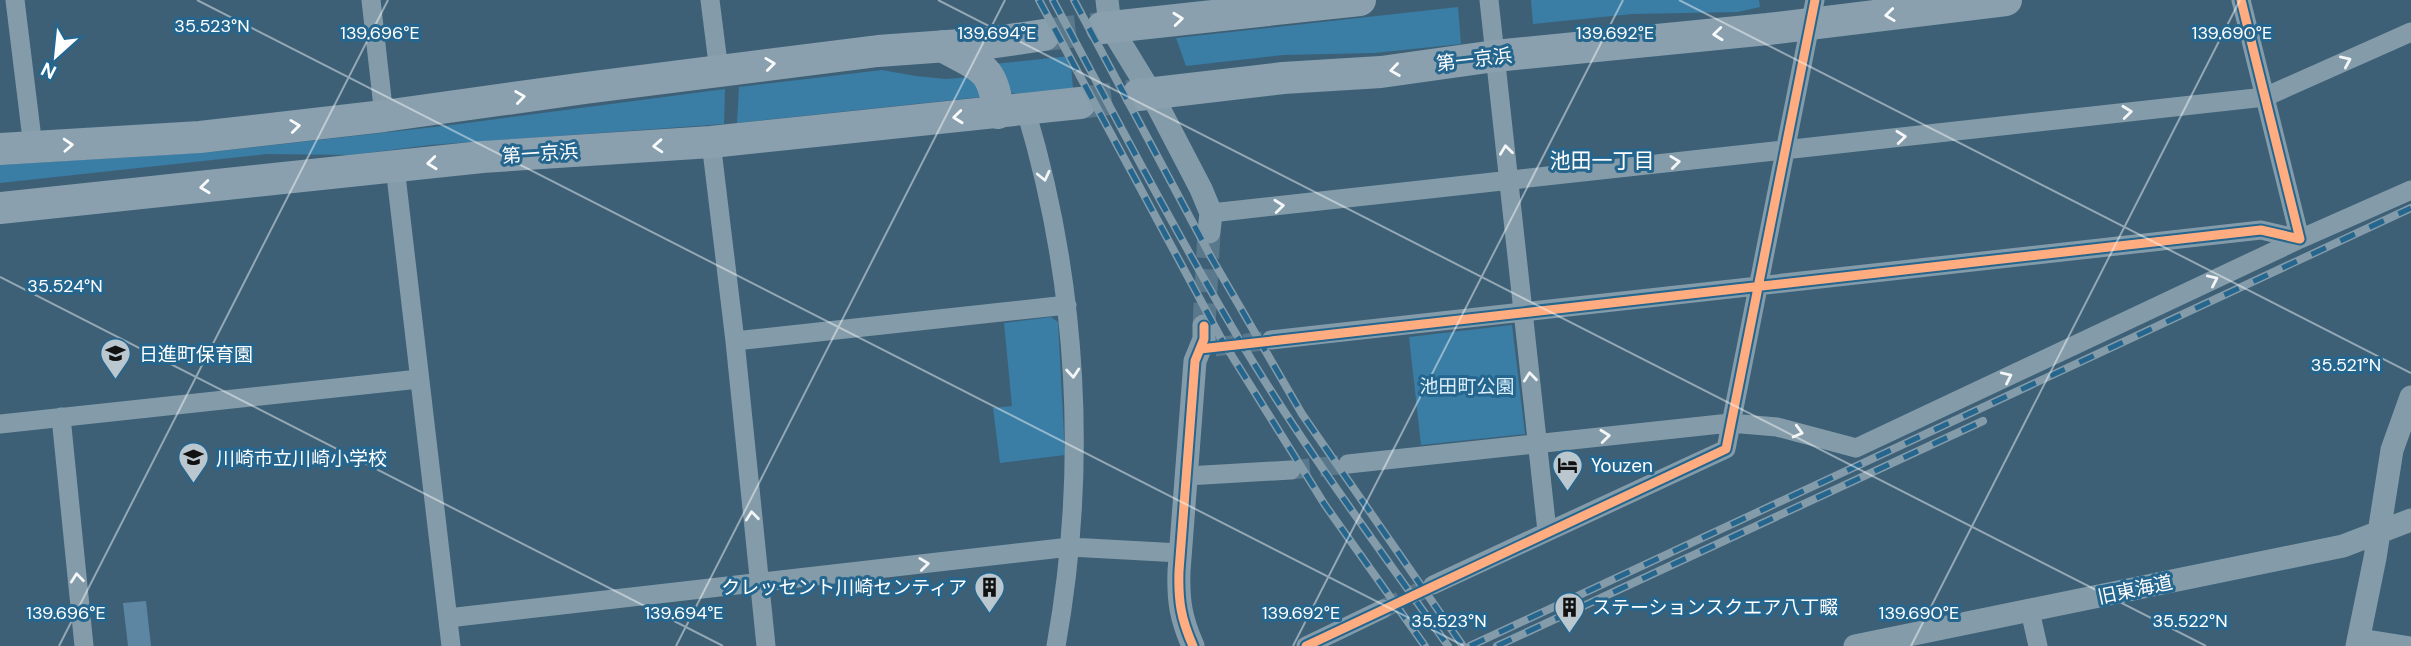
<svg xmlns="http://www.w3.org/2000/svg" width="2411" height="646" viewBox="0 0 2411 646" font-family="'DM Sans','Noto Sans JP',sans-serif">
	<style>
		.green { fill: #3a7da5 }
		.water { fill: #5c86a1 }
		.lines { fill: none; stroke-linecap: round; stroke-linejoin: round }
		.minor-tunnel { stroke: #5a788b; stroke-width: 19; stroke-dasharray: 19 10; stroke-linecap: butt }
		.tertiary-tunnel { stroke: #5a788b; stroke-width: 23; stroke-dasharray: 23 11; stroke-linecap: butt }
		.trunk-tunnel { stroke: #5a788b; stroke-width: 32; stroke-dasharray: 32 16; stroke-linecap: butt }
		.minor { stroke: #849caa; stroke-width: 19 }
		.tertiary { stroke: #849caa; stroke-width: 23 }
		.trunk { stroke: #8aa0ae; stroke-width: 32 }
		.rail-casing { stroke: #849ba9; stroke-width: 8 }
		.rail { stroke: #25668f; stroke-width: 5; stroke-dasharray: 16; stroke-linecap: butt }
		.cycleway-casing { stroke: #25668f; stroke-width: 13 }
		.cycleway { stroke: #ffac80; stroke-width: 9 }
		.oneway { stroke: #f9fafb }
		.oneway2 { stroke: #f3f5f6 }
		.ticks { fill: none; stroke: #fff; stroke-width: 2; stroke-opacity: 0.45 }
		.labels { text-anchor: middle; stroke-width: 6; stroke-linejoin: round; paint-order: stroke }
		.street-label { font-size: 19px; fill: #fff; stroke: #25668f }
		.poi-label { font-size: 19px; fill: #fff; stroke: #25668f; text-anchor: start }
		.park-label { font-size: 19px; fill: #dbedf9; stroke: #25668f }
		.neighbourhood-label { font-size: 21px; fill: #fff; stroke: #25668f }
		.ticks-label { font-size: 18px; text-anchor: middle; fill: #fff; stroke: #25668f; stroke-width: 6; stroke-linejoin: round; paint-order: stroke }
	</style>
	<rect width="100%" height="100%" fill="#3d6077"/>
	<path class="green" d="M1531 0H1759L1760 7 1738 12 1632 14 1533 24Z
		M1458 7 1461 44 1374 53 1283 55 1186 66 1176 38Z
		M1070 56 1073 88 1016 94 1010 92 994 64Z
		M882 70 916 76 946 79 971 77 977 79 981 97 737 123 739 87Z
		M725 89 724 124 430 145 350 155 267 154 0 183V165L211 152 452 125Z
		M1051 317 1058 322 1065 455 1000 463 993 408 1012 406 1004 323Z
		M1512 325 1525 434 1421 445 1409 337Z"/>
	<path class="water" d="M146 601 151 646H128L123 603Z"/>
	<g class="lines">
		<path class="minor-tunnel" d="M1215 347 1271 340
			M1291 470 1348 464
			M1383 609 1433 585"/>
		<path class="tertiary-tunnel" d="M1204 326 1209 232"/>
		<path class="trunk-tunnel" d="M1044 35 1102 28
			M1080 103 1138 95"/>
		<path class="minor" d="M15 0 33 147
			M371 0 384 116
			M710 0 719 71
			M1489 0 1547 531
			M1026 111C1078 284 1088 468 1056 646
			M711 142 735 341 766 646
			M395 167 451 646
			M1211 213 2265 97 2411 32
			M1271 340 2261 230 2300 239 2241 0
			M735 341 1067 305
			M61 417 84 646
			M0 424 419 379
			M1348 464 1730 423 1777 427 1856 448 2300 239 2411 190
			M1187 476 1291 470
			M1433 585 1726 449 1815 0
			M2030 611 2038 646
			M448 618 1070 547 1180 553
			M2359 638 2411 646
			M1306 646 1383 609"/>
		<path class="tertiary" d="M1107 0 1110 26 1151 93 1201 189 1211 213 1209 232
			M1193 646C1181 619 1178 601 1179 571L1195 361 1204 339V326
			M1855 646 2343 546 2411 520
			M2357 646 2375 558 2392 450 2411 397"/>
		<path class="trunk" d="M1102 28 1360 0
			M942 46C980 67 994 66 998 113
			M1138 95 1283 78 1381 72 1495 56 1768 29 2006 0
			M0 149 200 137 384 116 585 88 878 51 989 43 1044 35
			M0 208 482 157 711 142 1080 103"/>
		<defs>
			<path id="rail" d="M1039 0 1222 340 1325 505 1425 646
				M1053 0C1114 114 1173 228 1239 339 1302 445 1377 545 1448 646
				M1074 0 1211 257 1302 414 1463 646
				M1470 646 2411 208
				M1497 646 1983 421"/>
		</defs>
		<use href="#rail" class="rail-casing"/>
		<use href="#rail" class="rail"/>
		<defs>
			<path id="cycleway" d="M1200 349 2261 230 2300 239 2241 0
				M1193 646C1181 619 1178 601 1179 571L1195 361 1204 339V326
				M1306 646 1726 449 1815 0"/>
		</defs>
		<use href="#cycleway" class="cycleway-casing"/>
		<use href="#cycleway" class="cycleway"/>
	</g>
	<defs><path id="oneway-chevron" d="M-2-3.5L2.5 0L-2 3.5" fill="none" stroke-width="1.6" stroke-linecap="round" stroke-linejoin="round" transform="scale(1.75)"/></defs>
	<g class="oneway">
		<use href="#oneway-chevron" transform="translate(1890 15) rotate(173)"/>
		<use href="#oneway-chevron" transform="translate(1178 19) rotate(-6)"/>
		<use href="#oneway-chevron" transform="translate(1718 34) rotate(174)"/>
		<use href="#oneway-chevron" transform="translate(770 64) rotate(-7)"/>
		<use href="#oneway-chevron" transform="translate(1395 70) rotate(172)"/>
		<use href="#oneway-chevron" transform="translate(520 97) rotate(-8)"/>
		<use href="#oneway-chevron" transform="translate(958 117) rotate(174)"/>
		<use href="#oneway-chevron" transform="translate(295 126) rotate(-7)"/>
		<use href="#oneway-chevron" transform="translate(68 145) rotate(-3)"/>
		<use href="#oneway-chevron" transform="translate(658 146) rotate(176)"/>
		<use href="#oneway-chevron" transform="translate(432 163) rotate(174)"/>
		<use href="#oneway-chevron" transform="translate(205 187) rotate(174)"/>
	</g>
	<g class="oneway2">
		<use href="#oneway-chevron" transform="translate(2346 61) rotate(-24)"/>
		<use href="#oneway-chevron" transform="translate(2127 112) rotate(-6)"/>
		<use href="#oneway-chevron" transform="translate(1901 137) rotate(-6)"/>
		<use href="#oneway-chevron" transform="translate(1506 150) rotate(-97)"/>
		<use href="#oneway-chevron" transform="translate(1675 162) rotate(-7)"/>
		<use href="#oneway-chevron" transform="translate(1044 176) rotate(77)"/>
		<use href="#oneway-chevron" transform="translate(1279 206) rotate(-6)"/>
		<use href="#oneway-chevron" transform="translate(2213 280) rotate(-25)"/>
		<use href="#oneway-chevron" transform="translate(1073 373) rotate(85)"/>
		<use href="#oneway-chevron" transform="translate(1530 377) rotate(-96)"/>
		<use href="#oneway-chevron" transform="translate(2007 377) rotate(-25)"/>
		<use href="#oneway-chevron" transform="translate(1798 432) rotate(15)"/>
		<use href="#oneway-chevron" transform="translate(1605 436) rotate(-6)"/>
		<use href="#oneway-chevron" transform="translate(752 516) rotate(-96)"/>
		<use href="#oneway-chevron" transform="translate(924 564) rotate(-7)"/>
		<use href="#oneway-chevron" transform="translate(77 578) rotate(-96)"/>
	</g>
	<path class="ticks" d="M197 0 1464 646M938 0 2206 646M1679 0 2411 373M0 277 723 646M59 646 388 0M676 646 1005 0M1293 646 1623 0M1911 646 2240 0"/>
	<defs>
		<symbol id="school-pin" viewBox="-11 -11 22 30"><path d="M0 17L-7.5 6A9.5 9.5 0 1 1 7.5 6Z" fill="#bbc7cf" stroke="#25668f"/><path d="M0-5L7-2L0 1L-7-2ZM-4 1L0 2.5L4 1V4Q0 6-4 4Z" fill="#111"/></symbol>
		<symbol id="hotel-pin" viewBox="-11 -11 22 30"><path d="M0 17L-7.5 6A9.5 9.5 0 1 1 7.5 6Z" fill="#bbc7cf" stroke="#25668f"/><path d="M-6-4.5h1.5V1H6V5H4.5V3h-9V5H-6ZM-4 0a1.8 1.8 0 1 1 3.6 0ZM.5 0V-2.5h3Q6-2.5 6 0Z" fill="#111"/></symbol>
		<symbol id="building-pin" viewBox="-11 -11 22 30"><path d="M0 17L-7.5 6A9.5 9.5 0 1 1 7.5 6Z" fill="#bbc7cf" stroke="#25668f"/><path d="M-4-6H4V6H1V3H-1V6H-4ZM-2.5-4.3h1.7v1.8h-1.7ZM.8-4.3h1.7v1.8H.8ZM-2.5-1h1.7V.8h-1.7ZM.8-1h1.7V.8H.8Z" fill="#111"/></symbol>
	</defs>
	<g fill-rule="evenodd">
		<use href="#school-pin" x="98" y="336" width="35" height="47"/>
		<use href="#school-pin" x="176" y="440" width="35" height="47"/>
		<use href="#hotel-pin" x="1550" y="448" width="35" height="47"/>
		<use href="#building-pin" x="972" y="570" width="35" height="47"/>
		<use href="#building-pin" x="1552" y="590" width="35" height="47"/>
	</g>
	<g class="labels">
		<g class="street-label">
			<text transform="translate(1474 59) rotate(-7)" y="7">第一京浜</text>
			<text transform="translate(540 153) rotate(-4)" y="7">第一京浜</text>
			<text transform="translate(2135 589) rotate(-12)" y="7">旧東海道</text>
		</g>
		<g class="poi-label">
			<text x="139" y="361">日進町保育園</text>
			<text x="216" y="465">川崎市立川崎小学校</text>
			<text x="1591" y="472">Youzen</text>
			<text x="967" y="594" text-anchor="end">クレッセント川崎センティア</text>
			<text x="1592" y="614">ステーションスクエア八丁畷</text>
		</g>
		<g class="park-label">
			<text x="1467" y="393">池田町公園</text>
		</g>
		<g class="neighbourhood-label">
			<text x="1602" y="168">池田一丁目</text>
		</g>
	</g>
	<g class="ticks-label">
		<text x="212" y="32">35.523°N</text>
		<text x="380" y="39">139.696°E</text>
		<text x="997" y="39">139.694°E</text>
		<text x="1615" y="39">139.692°E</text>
		<text x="2232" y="39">139.690°E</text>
		<text x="65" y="292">35.524°N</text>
		<text x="2346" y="371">35.521°N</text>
		<text x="66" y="619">139.696°E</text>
		<text x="684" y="619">139.694°E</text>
		<text x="1301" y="619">139.692°E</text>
		<text x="1919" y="619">139.690°E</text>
		<text x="1449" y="627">35.523°N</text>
		<text x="2190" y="627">35.522°N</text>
	</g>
	<g transform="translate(56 56) rotate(207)" stroke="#25668f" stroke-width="5" paint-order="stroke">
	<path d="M0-5L12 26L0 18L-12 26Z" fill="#ffffff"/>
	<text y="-10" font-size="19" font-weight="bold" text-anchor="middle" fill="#ffffff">N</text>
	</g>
</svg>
